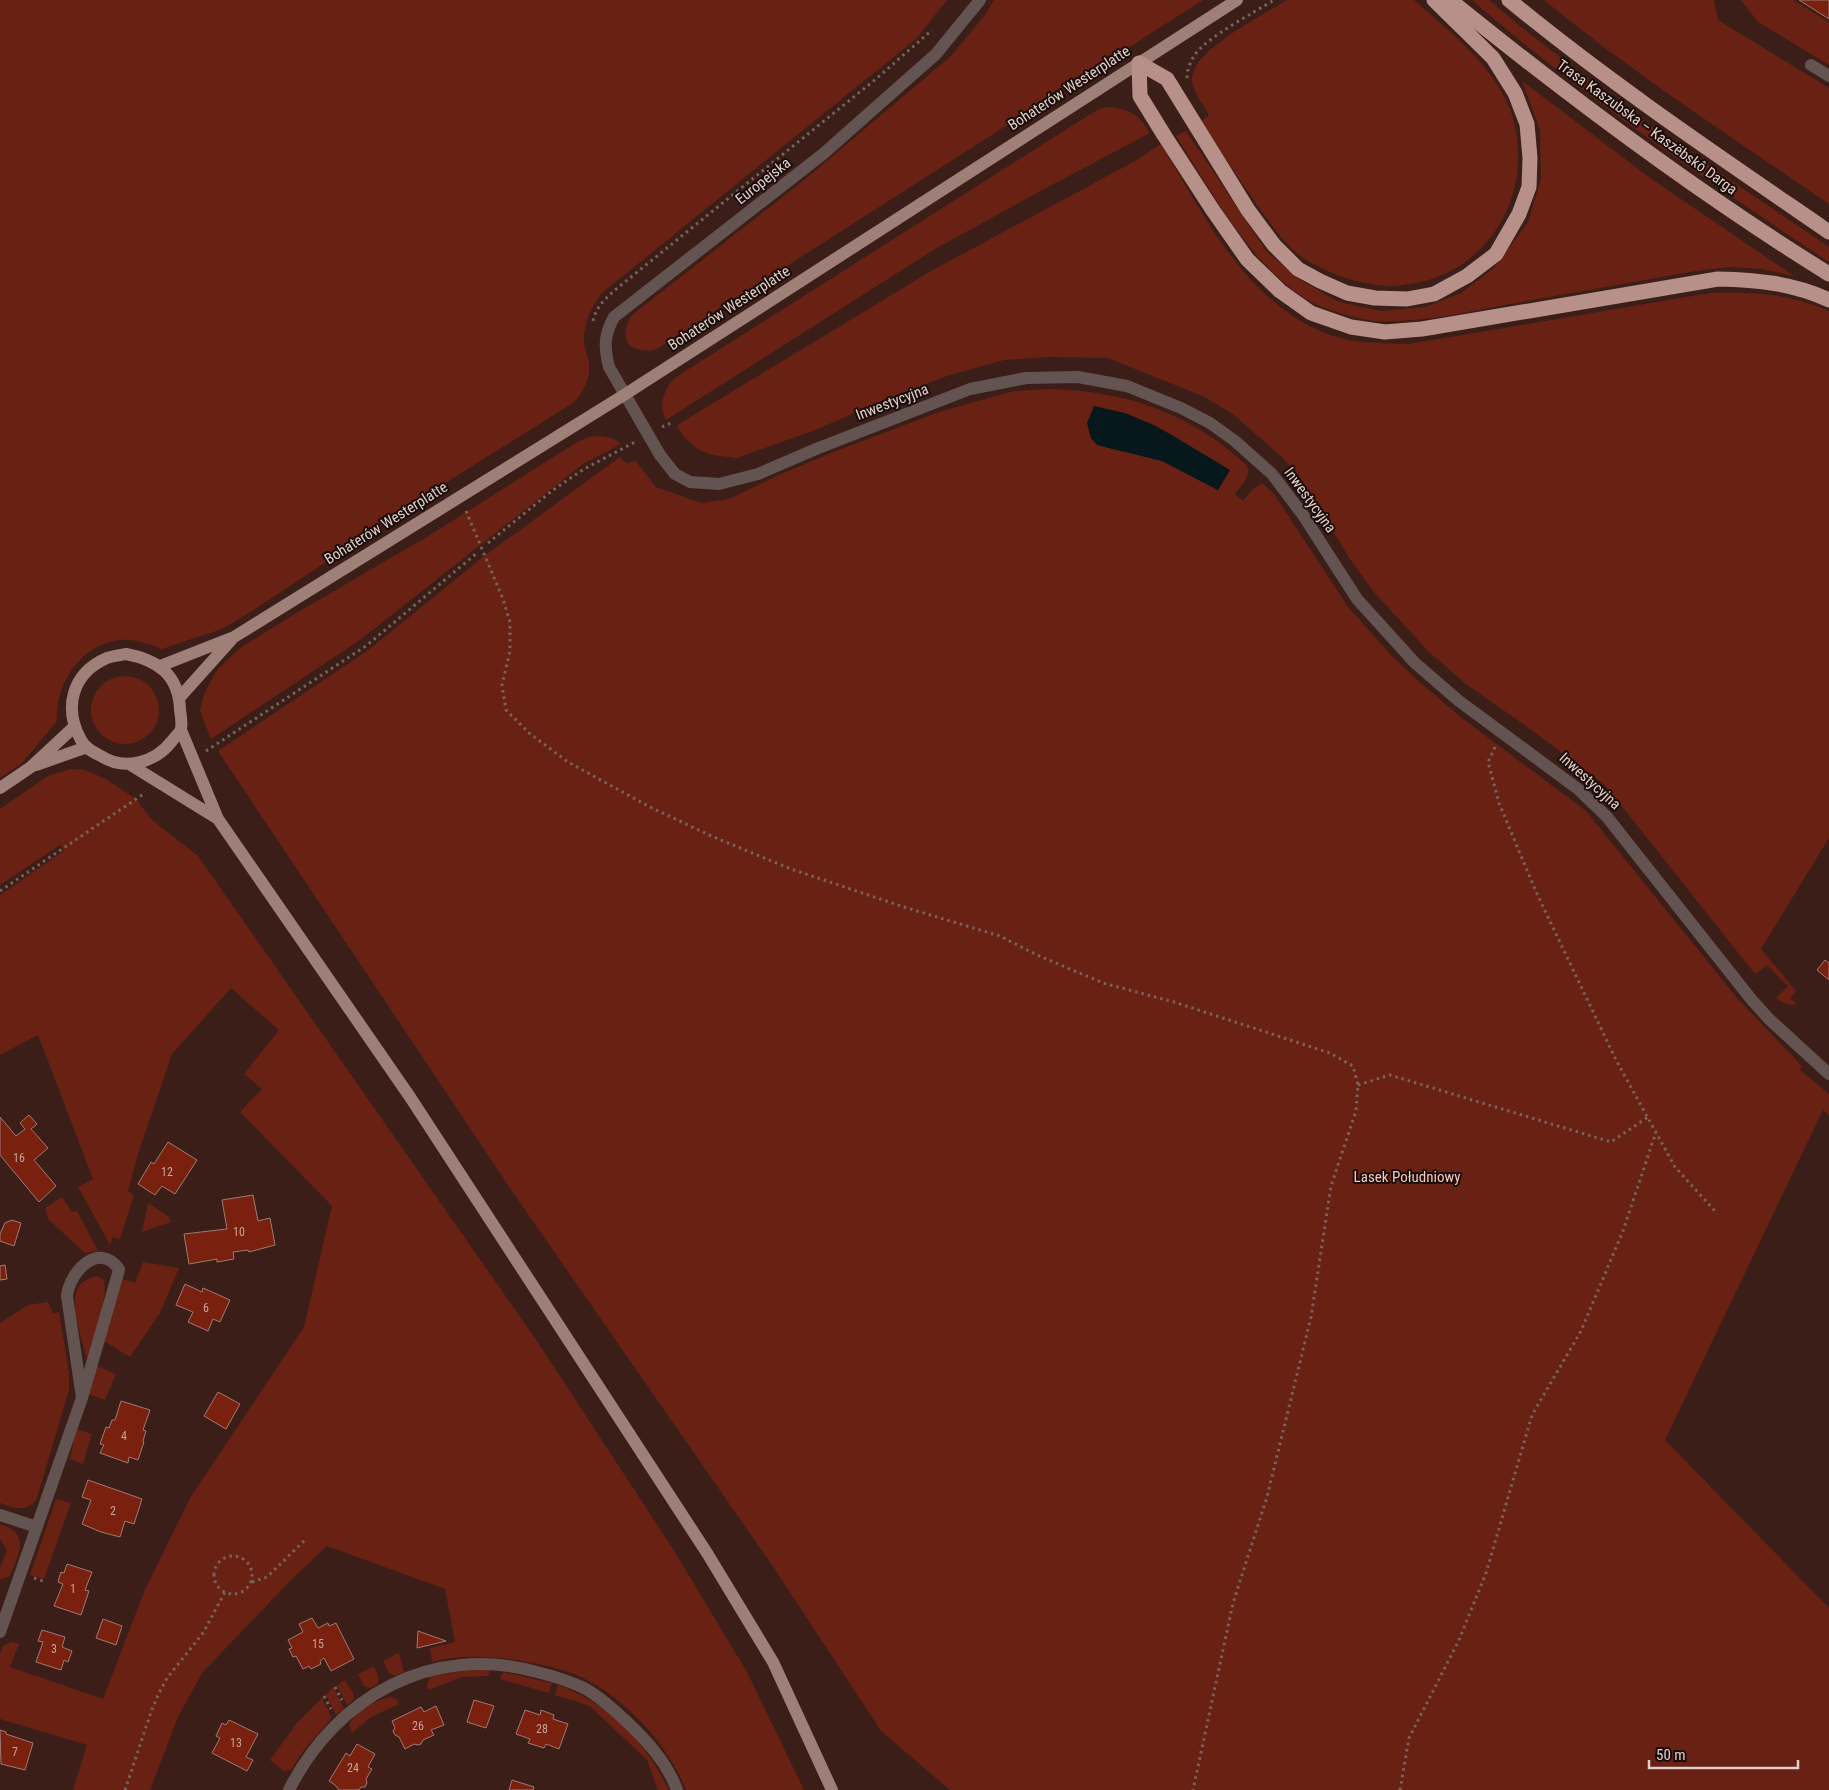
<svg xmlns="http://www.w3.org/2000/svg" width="1829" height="1790" viewBox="0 0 1829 1790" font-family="'Roboto Condensed',sans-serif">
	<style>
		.green { fill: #692113; fill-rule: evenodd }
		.water { fill: #07181d }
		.building { fill: #79200e; stroke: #9f7b73 }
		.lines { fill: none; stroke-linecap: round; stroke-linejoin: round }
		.path { stroke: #7b625c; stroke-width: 3; stroke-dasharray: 2.5 4; stroke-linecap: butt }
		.minor { stroke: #635451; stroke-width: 12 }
		.major { stroke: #9f8079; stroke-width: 12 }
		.highway { stroke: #b79189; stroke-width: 15 }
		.labels { text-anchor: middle; stroke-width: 4; stroke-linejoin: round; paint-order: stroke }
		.number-label { font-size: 12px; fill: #c8a29a }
		.street-label { font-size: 15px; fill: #e2cec9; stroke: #190c09 }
		.park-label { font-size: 15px; fill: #fcc8bc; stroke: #190c09 }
	</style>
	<rect width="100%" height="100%" fill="#3b1e18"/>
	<path class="green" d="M0 0H947L917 38 602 293C592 307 584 322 584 340 584 348 588 356 589 363 591 378 583 393 573 403L461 473 252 611 222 629 162 649C149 644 135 639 120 640 81 644 55 683 57 721L22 763 0 778Z
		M994 0H1203L657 349C646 352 637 351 628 344 623 332 626 325 632 315L803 181 951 56 985 15Z
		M1287 0H1414C1447 29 1483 57 1504 96 1515 116 1519 140 1518 162 1516 223 1471 276 1410 284 1402 285 1394 287 1387 286 1372 285 1357 282 1343 277 1326 271 1307 262 1293 250 1281 238 1270 223 1260 209 1239 180 1220 150 1201 121L1209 115C1203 104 1193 92 1192 80 1190 51 1265 14 1287 0Z
		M1472 0H1489L1525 30 1640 119 1829 247V262C1706 180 1583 97 1472 0Z
		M1544 0H1714L1718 20 1829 88V204C1733 138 1634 74 1544 0Z
		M1741 0H1793L1829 22V65L1758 22Z
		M1522 81 1653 180 1794 276 1761 269 1729 267 1696 271C1634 282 1572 293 1510 304 1466 312 1421 323 1376 321 1359 320 1317 307 1304 298 1246 258 1213 194 1176 136L1186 131 1267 252 1302 281 1339 302 1381 311 1425 307 1461 293 1495 267 1528 222 1541 179 1540 130Z
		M1106 107C1130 109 1137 113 1150 133L1048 187 935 249 666 420C658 405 664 388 676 377L1097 110Z
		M1161 144C1206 218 1248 309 1337 337 1360 344 1385 343 1409 344L1710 293C1751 291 1790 294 1829 311V838L1761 949 1796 991 1790 998 1797 1005 1786 1004 1776 998 1788 986 1767 965 1755 974 1605 785 1533 731 1466 684 1429 652 1373 591 1350 559 1302 481 1282 457 1234 415 1205 397 1108 358 1049 357 1004 360 947 376 892 397 815 430 737 458 711 455 696 448 684 437 677 426 682 422 931 271 1135 161Z
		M1048 389C1111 391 1161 403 1214 439 1225 446 1236 456 1246 465 1253 475 1241 485 1235 494L1243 501 1254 488 1262 483 1274 494 1348 607 1392 656 1416 679 1463 719 1586 811 1737 998 1802 1066 1800 1070 1829 1094V1115L1823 1110 1665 1440 1829 1608V1790H950L881 1731 776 1571 512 1191 218 751 367 651 483 557 620 457 627 464 635 460 656 487 701 503 729 499 781 474 836 451 939 412 1014 391ZM1125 413 1171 434 1229 470 1218 490 1162 461 1097 445 1091 438 1088 427Z
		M596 436C606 437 614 437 621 444L583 464 360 640 211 739 200 711 204 694 217 670 240 648 293 615 430 535 577 442 586 438Z
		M91 710a34 34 0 1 1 68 0a34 34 0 1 1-68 0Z
		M71 769 85 770 106 779 136 799 151 819 198 856 537 1341 673 1549 747 1672 804 1790H686C668 1743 621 1693 574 1674 553 1666 531 1662 508 1659 482 1656 457 1655 432 1662L430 1648 455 1642 445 1589 327 1546 290 1581 202 1673 178 1717 150 1790H73L87 1745 0 1719V1654L3 1646 12 1642 19 1644 10 1667 103 1699 144 1592 190 1498 304 1327 332 1206 240 1112 262 1089 244 1074 279 1030 231 988 172 1054 138 1154 128 1191 134 1195 120 1239 113 1237 110 1245 78 1187 93 1179 38 1035 0 1055V895L64 851 60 845 0 885V809L48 776Z
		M62 1197 72 1212 77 1211 98 1251 85 1253 48 1219 45 1208Z
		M148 1203 168 1216 171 1222 142 1232Z
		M143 1262 179 1268 160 1313 130 1357 104 1341 123 1279 135 1283Z
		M96 1276 103 1279C110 1295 92 1341 87 1359 83 1342 68 1301 79 1286 83 1281 90 1278 96 1276Z
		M48 1302 53 1314 59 1312 69 1372V1390L36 1501C23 1512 15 1508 0 1503V1323L28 1305Z
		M97 1366 116 1374 105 1400 88 1394Z
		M76 1429 92 1434 83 1464 70 1459Z
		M56 1499 71 1503 44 1579 30 1575Z
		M0 1524C31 1534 19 1553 10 1576L2 1579H0V1568L7 1550 0 1539Z
		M399 1653 404 1672 395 1676 389 1673 383 1661Z
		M374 1666 379 1678 378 1684 370 1688 364 1686 358 1674Z
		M468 1670H490L488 1676 462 1677 428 1690 427 1684 430 1677Z
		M503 1672 552 1683 549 1693 500 1679Z
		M345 1680 353 1693 354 1699 347 1705 337 1685Z
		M558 1685C610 1704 645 1741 669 1790H658L647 1760 590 1706 555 1695Z
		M333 1687 344 1708 336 1715 326 1695Z
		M390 1697 397 1700 399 1704 371 1717 352 1733 349 1725C355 1711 376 1700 390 1697Z
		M322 1698 332 1718 304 1750 291 1770 284 1771 270 1760 296 1724Z"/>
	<path class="water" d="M1094 406 1125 413 1156 426 1230 470 1218 490 1162 461 1097 445 1091 438 1087 423Z"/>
	<path class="building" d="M1799 0H1829V19Z
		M1825 960 1829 963V980L1817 970Z
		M29 1115 37 1124 31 1129 48 1148 34 1160 56 1186 39 1202 0 1155V1117L16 1136 25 1129 20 1123Z
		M168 1142 197 1160 175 1194 162 1186 155 1195 138 1184 151 1162 154 1164Z
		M253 1195 258 1221 270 1218 275 1245 249 1252 248 1250 233 1252 234 1259 217 1262V1259L189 1264 184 1234 227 1229 222 1200Z
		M12 1220 21 1223 14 1246 0 1241V1234L5 1223Z
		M5 1265 7 1279 0 1280V1266Z
		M185 1284 202 1292 203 1288 230 1300 220 1322 213 1319 208 1331 188 1322 193 1312 176 1305Z
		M218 1392 240 1404 226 1429 204 1416Z
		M121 1401 150 1410 143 1430 146 1431 143 1441 144 1442 138 1460 129 1457 128 1463 100 1453 104 1445 100 1444 106 1427 109 1428 112 1420H115Z
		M88 1480 142 1499 134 1524 125 1521 120 1537 101 1532 82 1524 91 1500 82 1497Z
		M67 1564 92 1572 85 1590 89 1591 81 1615 54 1606 63 1584 58 1582 61 1572 64 1573Z
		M312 1618 318 1628 328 1623 329 1626 336 1623 354 1659 331 1671 324 1658 320 1661 321 1664 311 1669 309 1666 303 1669 296 1656 293 1657 289 1649 292 1648 288 1640 303 1632 299 1624Z
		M103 1619 122 1626 116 1645 96 1638Z
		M42 1630 65 1637 62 1647 72 1651 68 1662 64 1660 61 1670 36 1662 43 1642 38 1641Z
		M418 1631 446 1641 417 1648Z
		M474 1700 494 1706 486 1728 467 1722Z
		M436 1706 444 1725 431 1730 434 1735 423 1740 421 1744 418 1745 414 1744 405 1749 399 1737 395 1735 393 1731 395 1728 392 1721 421 1707 424 1712Z
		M525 1710 540 1715 541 1710 554 1715 553 1719 568 1724 559 1749 546 1744 544 1748 528 1743 530 1739 516 1734Z
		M229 1720 258 1734 246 1757 253 1760 247 1771 212 1753 220 1738 216 1736 222 1723 226 1725Z
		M0 1730 6 1732V1734L33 1743 25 1770 1 1764Z
		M357 1744 375 1754 368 1767 372 1769 366 1779 367 1783 365 1787H361L359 1790H339L335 1785 329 1781 346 1753 350 1756Z
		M512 1780 534 1787 533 1790H509Z"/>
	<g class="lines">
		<path class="path" d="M1187 78C1187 71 1190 62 1194 56 1205 38 1255 12 1274 0
			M593 321C596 307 605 299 615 290L876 79 932 30
			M662 427 671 423
			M466 511 503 599 510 622V651L502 685 506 710 529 733 568 762 648 806 709 835 791 869 907 908 1000 936 1037 955 1103 983 1174 1002 1330 1053 1353 1066 1358 1085 1356 1111 1331 1186 1311 1317 1267 1497 1233 1603 1193 1790
			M488 543 553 490 584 469 635 442
			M1495 747 1488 762 1499 803 1537 894 1617 1062 1675 1167 1715 1211
			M206 751 366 646 477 553
			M0 891 145 793
			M1358 1085 1390 1075 1611 1142 1648 1117
			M214 1575a19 19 0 1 1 38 0a19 19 0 1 1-38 0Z
			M34 1578 43 1581
			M252 1582 267 1577 306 1539
			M335 1687 342 1700
			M324 1696 331 1709
			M125 1790 151 1712 158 1695 167 1678 203 1633 225 1592
			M1400 1790 1409 1738 1459 1640 1486 1573 1532 1415 1581 1331 1623 1231 1656 1132"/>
		<path class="minor" d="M980 0 936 54 823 154 614 317C604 335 604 347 609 367L660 455 675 474 690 482 719 484 758 474 816 449 970 389 1026 378 1078 377 1127 386 1181 408 1210 423 1235 441 1272 474 1303 515 1357 599 1415 663 1459 701 1578 789 1607 817 1751 999 1769 1019 1829 1074
			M1811 65 1829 76
			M0 1515 37 1527
			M0 1632 82 1398 117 1277 119 1269C99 1241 70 1271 67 1296L82 1398
			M289 1790C336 1696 433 1643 537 1672 553 1676 569 1681 584 1688 599 1696 613 1709 626 1721 646 1740 667 1762 677 1790"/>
		<path class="major" d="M126 654C158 660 179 675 180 710 181 716 182 724 181 729 180 733 174 738 172 741 155 763 124 771 101 756 93 752 85 748 81 740 63 708 72 673 107 658 113 656 120 655 126 654Z
			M160 666 234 637 624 395 1237 0
			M180 697 232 639
			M181 730 218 819 410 1097 707 1553 773 1662 832 1790
			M129 764 218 819
			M36 765 87 747
			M0 788 31 767 74 727"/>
		<path class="highway" d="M1450 0C1571 98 1696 192 1829 274
			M1509 0C1611 84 1720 157 1829 232
			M1139 63 1140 96 1164 135 1212 209 1247 259 1280 291 1311 313 1351 327 1385 332 1422 329 1718 279C1757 280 1793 283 1829 300
			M1139 63 1167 79 1248 210 1274 245 1298 269 1320 281 1347 293 1375 298 1407 299 1434 294 1467 276 1496 254 1519 214 1529 187 1530 158 1527 124 1515 93 1493 58 1434 0"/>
	</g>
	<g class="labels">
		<g class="number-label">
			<text x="19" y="1162">16</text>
			<text x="167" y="1176">12</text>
			<text x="239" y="1236">10</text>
			<text x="206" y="1312">6</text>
			<text x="124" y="1440">4</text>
			<text x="113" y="1515">2</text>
			<text x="73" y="1593">1</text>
			<text x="318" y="1648">15</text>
			<text x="54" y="1653">3</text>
			<text x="418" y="1730">26</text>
			<text x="542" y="1733">28</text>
			<text x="236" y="1747">13</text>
			<text x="15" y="1756">7</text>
			<text x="353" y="1772">24</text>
		</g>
		<g class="street-label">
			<text transform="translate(1069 88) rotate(-33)" y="5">Bohaterów Westerplatte</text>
			<text transform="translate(1647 127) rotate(36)" y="5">Trasa Kaszubska – Kaszëbskô Darga</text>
			<text transform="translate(763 181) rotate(-38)" y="5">Europejska</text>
			<text transform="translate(729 308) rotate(-33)" y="5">Bohaterów Westerplatte</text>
			<text transform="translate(892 402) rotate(-21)" y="5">Inwestycyjna</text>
			<text transform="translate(1310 500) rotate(54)" y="5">Inwestycyjna</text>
			<text transform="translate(386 523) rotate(-32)" y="5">Bohaterów Westerplatte</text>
			<text transform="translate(1590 781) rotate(42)" y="5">Inwestycyjna</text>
		</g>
		<g class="park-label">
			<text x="1407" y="1182">Lasek Południowy</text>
		</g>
	</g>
	<path d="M1649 1760v8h149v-8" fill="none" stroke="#e2cec9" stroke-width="2.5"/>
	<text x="1656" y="1760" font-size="15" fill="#e2cec9" stroke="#190c09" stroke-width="4" paint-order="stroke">50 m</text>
</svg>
